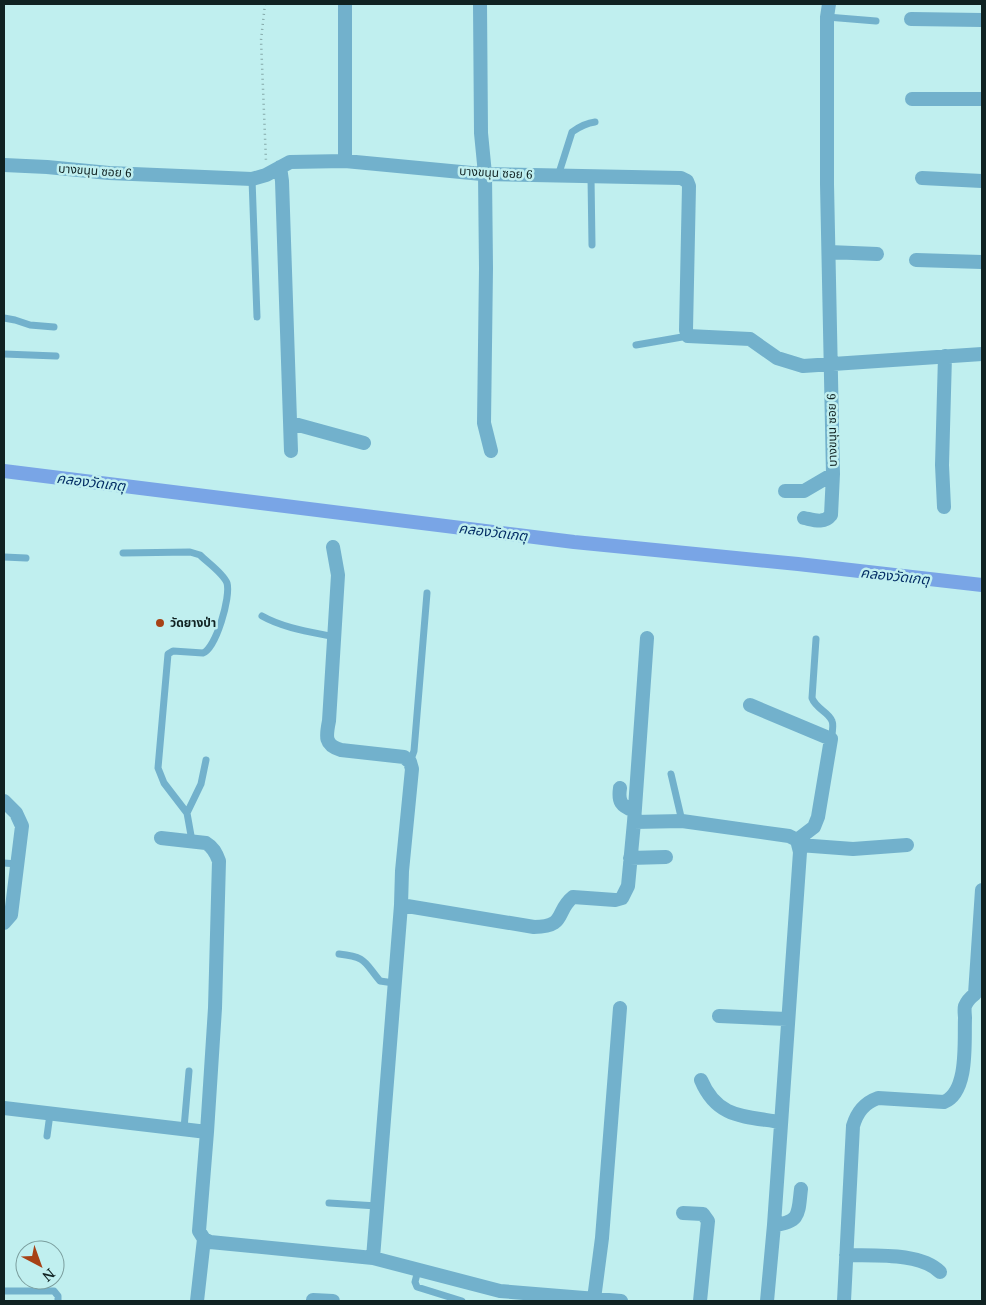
<svg xmlns="http://www.w3.org/2000/svg" width="986" height="1305" viewBox="0 0 986 1305" font-family="'Noto Serif','Noto Sans Thai',serif">
	<style>
		.lines { fill: none; stroke-linecap: round; stroke-linejoin: round }
		.canal { stroke: #79a5e6; stroke-width: 14 }
		.path { stroke: #84a9a9; stroke-width: 2.5; stroke-dasharray: 1 4; stroke-linecap: butt }
		.service { stroke: #72b1cc; stroke-width: 7 }
		.minor { stroke: #72b1cc; stroke-width: 14 }
		.poi-dot { fill: #a74216; stroke: #c0efef; stroke-width: 2 }
		.labels { text-anchor: middle; stroke-width: 5; stroke-linejoin: round; paint-order: stroke }
		.street-label { font-size: 12px; fill: #102222; stroke: #c0efef }
		.poi-label { font-size: 12px; font-weight: bold; fill: #102222; stroke: #c0efef; text-anchor: start }
		.water-label { font-size: 14px; font-style: italic; fill: #032d65; stroke: #c0efef }
	</style>
	<rect width="100%" height="100%" fill="#c0efef"/>
	<g class="lines">
		<path class="canal" d="M4 471 574 542 798 564 982 585"/>
		<path class="path" d="M265 4 261 40 266 161"/>
		<path class="service" d="M827 17 876 21
			M558 176 572 132C579 127 586 123 595 122
			M591 177 592 245
			M252 179 257 317
			M4 318 15 320 30 325 54 327
			M636 345 688 336
			M4 354 56 356
			M123 553 190 552 200 555C208 563 223 573 227 583 231 597 216 648 203 653L173 651 168 654 158 768 164 783 187 813 192 841
			M4 557 26 558
			M262 616C283 628 311 632 335 637
			M816 639 812 698C816 709 829 712 832 721 834 726 832 734 831 739
			M410 762 414 751 427 593
			M671 774 682 821
			M187 813 201 784 206 760
			M4 863 17 864
			M339 954C367 957 364 962 380 981L394 983
			M184 1128 189 1071
			M47 1136 50 1114
			M329 1203 377 1206
			M418 1270 415 1282 417 1287 462 1301
			M4 1291H54L58 1296V1301"/>
		<path class="minor" d="M345 4V161
			M480 4 481 133 485 174 486 268 484 423 491 451
			M911 19 982 20
			M912 99H982
			M4 165 47 167 109 173 252 179 266 175 290 162 345 161 482 174 681 178 687 181 689 186 686 330 688 336 750 339 777 358 803 366 982 354
			M280 167 282 181 291 451
			M922 178 982 181
			M829 252 877 254
			M916 260 982 262
			M291 423 364 443
			M785 491H804L833 474 827 184V17L829 4
			M944 507 942 465 945 356
			M804 518C814 520 824 524 831 515L833 474
			M333 547 338 575 329 721C326 736 324 745 341 750L404 757 410 762 412 769 402 871 401 905 373 1258
			M750 705 831 739 818 817 814 827 797 840
			M620 788C618 802 621 806 634 811
			M4 801 16 813 22 826 11 915 4 923
			M634 822 647 638
			M161 838 206 843C213 847 216 853 219 861L215 1008 207 1132
			M799 845 853 849 907 845
			M630 858 666 857
			M401 905 534 927C567 927 555 911 573 897L615 900 622 898 628 886 634 822 682 821 789 836 797 840 800 852 774 1225 767 1301
			M719 1016 787 1019
			M701 1080C717 1118 743 1116 780 1122
			M4 1108 207 1132 199 1231 204 1239 210 1242 373 1258 500 1291 621 1301
			M683 1213 703 1214 708 1221 700 1301
			M774 1225C801 1222 798 1213 801 1189
			M846 1255C874 1256 920 1252 940 1272
			M594 1299 602 1238 620 1008
			M313 1300 333 1301
			M197 1301 204 1239
			M844 1301 853 1126C857 1112 864 1103 878 1098L944 1102C969 1092 964 1041 965 1018 965 1015 964 1010 965 1006 967 1001 971 997 975 994L982 890"/>
	</g>
	<circle class="poi-dot" cx="160" cy="623" r="5"/>
	<g class="labels">
		<g class="street-label">
			<text transform="translate(95 171) rotate(4)" y="4">บางขนุน ซอย 6</text>
			<text transform="translate(496 173) rotate(3)" y="4">บางขนุน ซอย 6</text>
			<text transform="translate(832 430) rotate(-91)" y="4">บางขนุน ซอย 6</text>
		</g>
		<g class="poi-label">
			<text x="170" y="627">วัดยางป่า</text>
		</g>
		<g class="water-label">
			<text transform="translate(91 482) rotate(7)" y="5">คลองวัดเกตุ</text>
			<text transform="translate(493 532) rotate(7)" y="5">คลองวัดเกตุ</text>
			<text transform="translate(895 576) rotate(6)" y="5">คลองวัดเกตุ</text>
		</g>
	</g>
	<rect width="986" height="1305" fill="none" stroke="#102222" stroke-width="10"/>
	<g transform="translate(40 1265) rotate(139)"><circle r="24" fill="#c0efef" stroke="#7a9d9d"/>
	<path d="M0-4L9 19L0 12L-9 19Z" fill="#a74216"/>
	<text y="-8" font-size="14" font-weight="bold" text-anchor="middle" fill="#102222">N</text>
	</g>
</svg>
